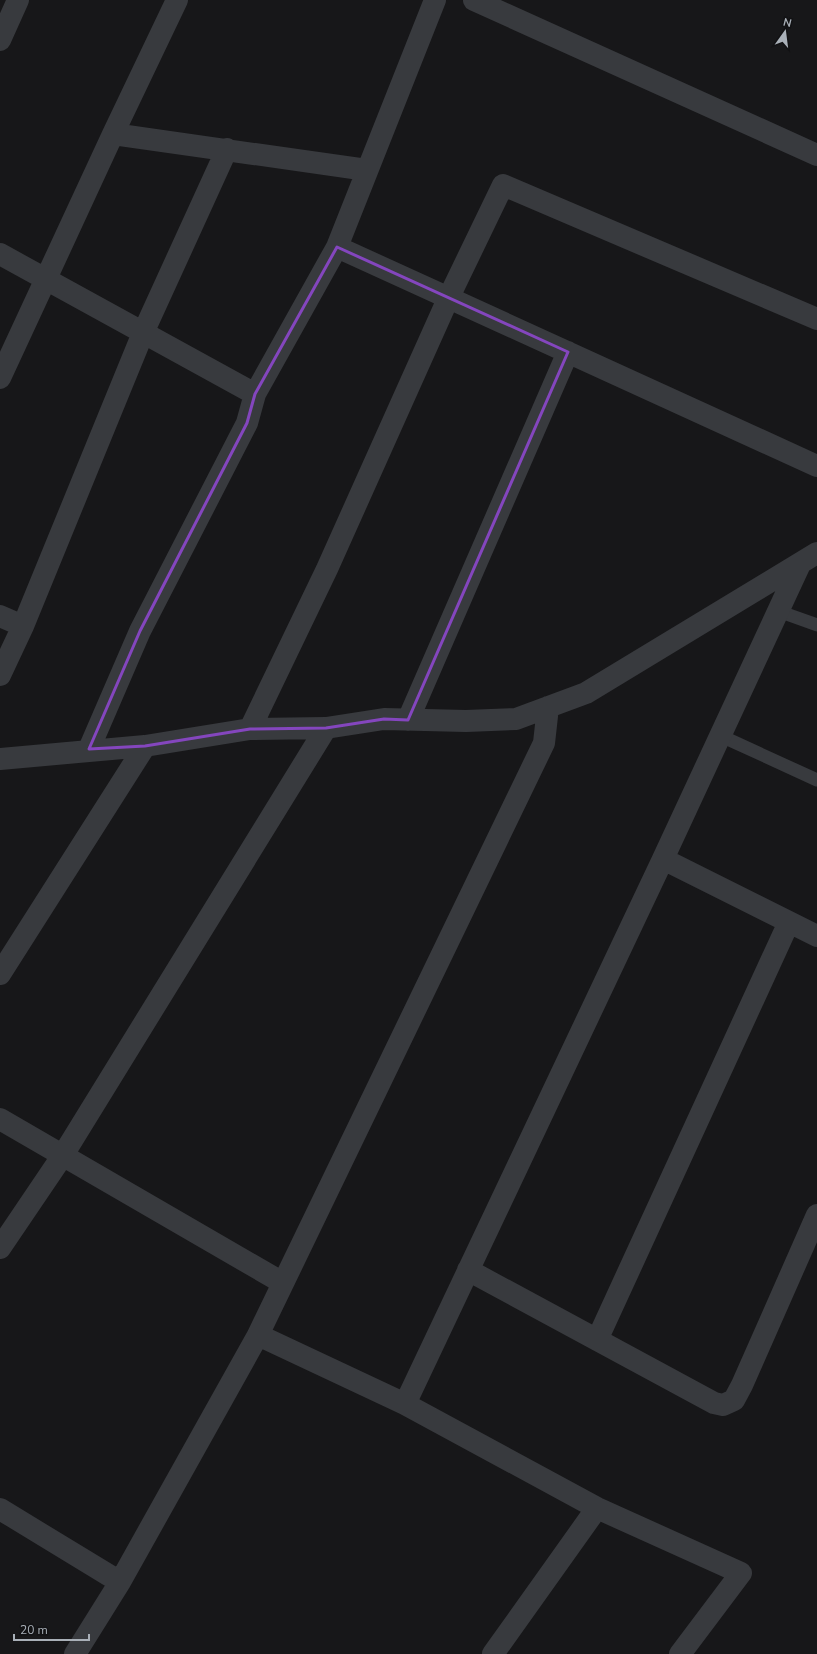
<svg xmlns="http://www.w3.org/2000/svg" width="817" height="1654" viewBox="0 0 817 1654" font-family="'Nunito Sans',sans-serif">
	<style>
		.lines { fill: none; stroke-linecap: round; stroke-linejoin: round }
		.service { stroke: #383a3e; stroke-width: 13 }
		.minor { stroke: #383a3e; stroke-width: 22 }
		.marked { fill: none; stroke: #8446be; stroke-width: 3; stroke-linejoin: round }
	</style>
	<rect width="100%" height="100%" fill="#171719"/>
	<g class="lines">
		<path class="service" d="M778 611 817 625
			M721 736 817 780"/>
		<path class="minor" d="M474 0 817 155
			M0 40 18 0
			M113 134 367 170
			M337 247 435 0
			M0 254 255 394 337 247 817 466
			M0 378 113 134 177 0
			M0 616 23 626
			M0 675 23 626 143 333 227 149
			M408 720 568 352
			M250 729 327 569 448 299 503 185 817 319
			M89 749 140 631 247 423 255 394
			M0 759 145 746 250 729 326 728 384 719 466 721 516 719 586 693 817 553
			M663 859 817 936
			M0 974 145 746
			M0 1119 283 1283
			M0 1248 63 1155 326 728
			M468 1270 714 1403 723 1405 734 1400 742 1385 817 1215
			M258 1335 405 1404 597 1508 741 1573 680 1654
			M597 1340 789 922
			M405 1404 663 859 800 564
			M0 1509 120 1582
			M75 1654 120 1582 258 1335 544 743 548 707
			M493 1654 597 1508"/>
	</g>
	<path class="marked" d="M337 247 568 352 408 720 384 719 326 728 250 729 145 746 89 749 140 631 247 423 255 394Z"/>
	<g transform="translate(785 32) rotate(14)" stroke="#121214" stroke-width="3" paint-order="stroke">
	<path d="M0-3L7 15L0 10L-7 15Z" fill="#a9b0b8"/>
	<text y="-6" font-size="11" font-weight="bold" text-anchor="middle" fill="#a9b0b8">N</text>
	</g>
	<path d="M14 1634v6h75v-6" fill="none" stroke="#a9b0b8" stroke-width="2"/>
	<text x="20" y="1634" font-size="12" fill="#a9b0b8" stroke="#121214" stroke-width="3" paint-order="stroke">20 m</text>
</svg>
